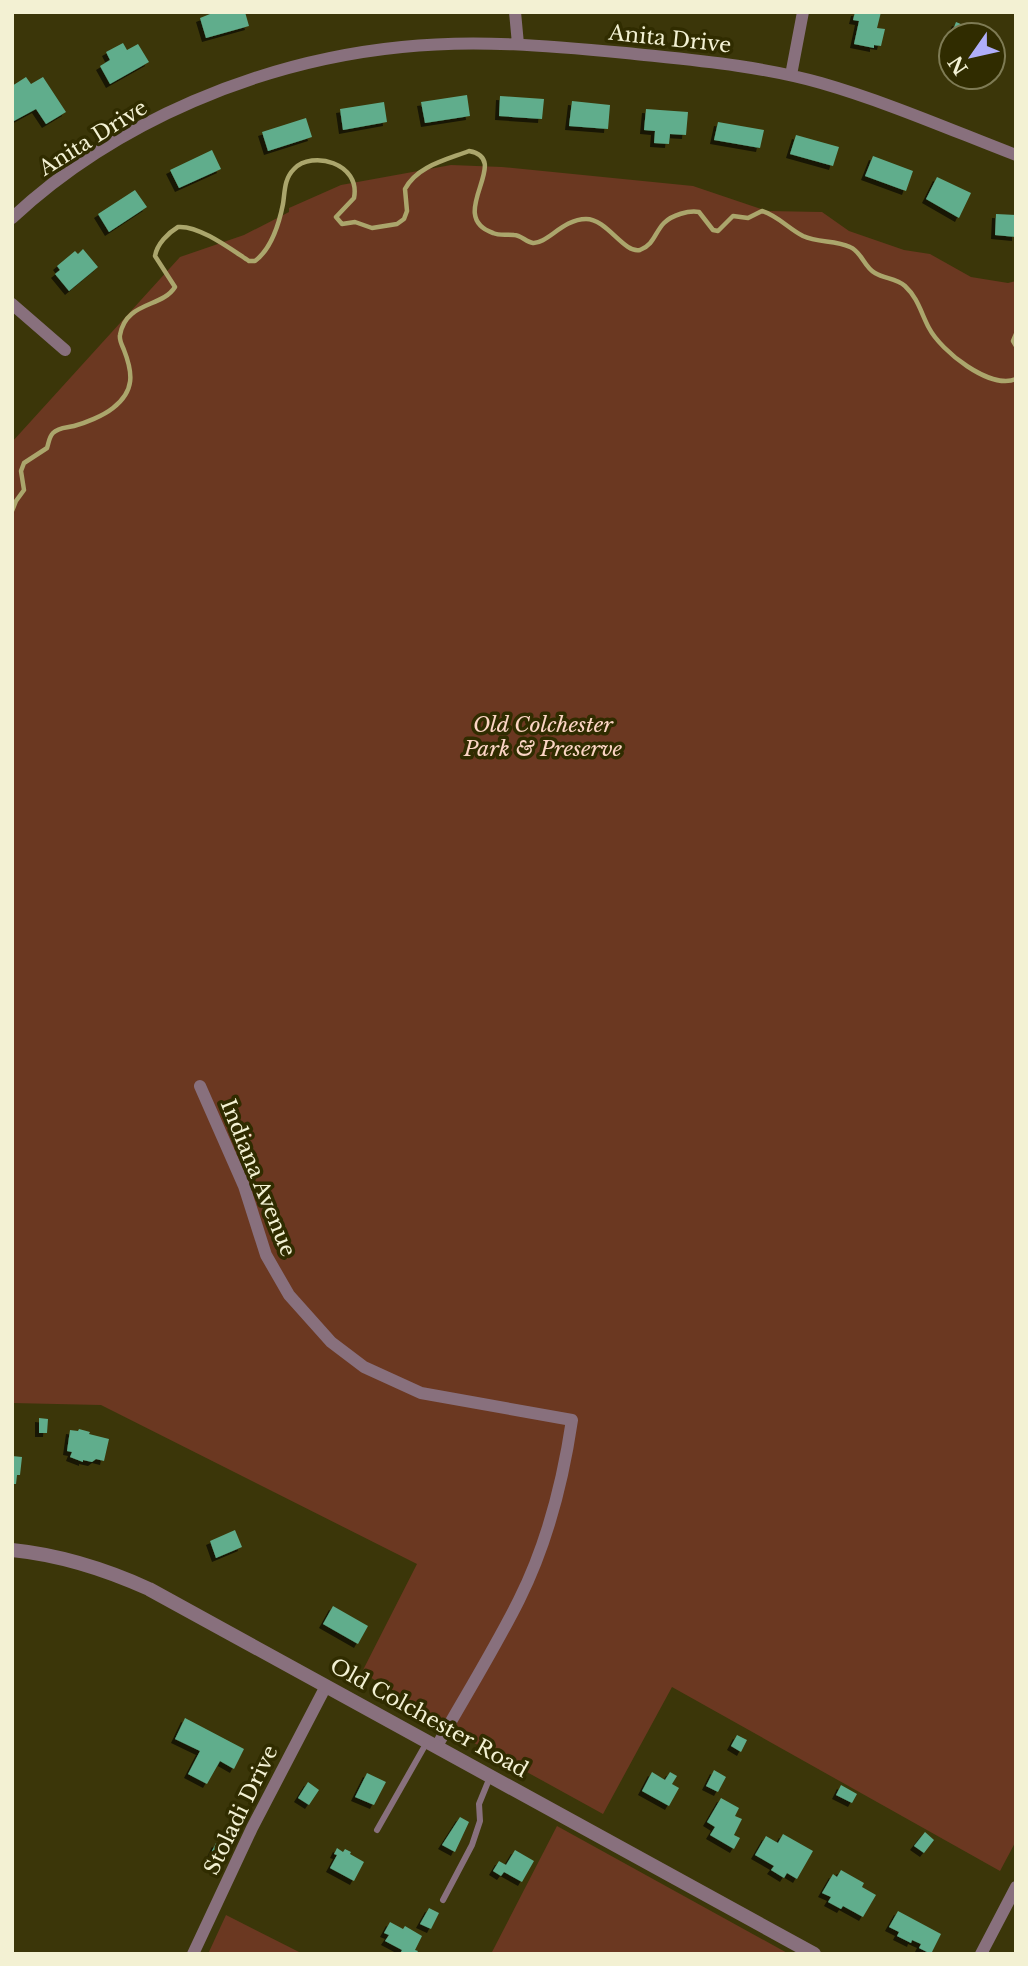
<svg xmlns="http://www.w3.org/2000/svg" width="1028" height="1966" viewBox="0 0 1028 1966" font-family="'Libre Baskerville',serif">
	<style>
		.green { fill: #6b3821 }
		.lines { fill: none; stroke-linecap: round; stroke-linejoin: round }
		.stream { stroke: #aba66c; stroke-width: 4.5 }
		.building { fill: #61ad8c; filter: url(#shadow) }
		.service { stroke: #88707d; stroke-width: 6 }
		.minor { stroke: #88707d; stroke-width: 12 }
		.tertiary { stroke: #88707d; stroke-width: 14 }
		.labels { text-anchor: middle; stroke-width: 7; stroke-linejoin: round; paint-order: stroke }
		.street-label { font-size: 21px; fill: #f3f1d3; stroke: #302c00 }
		.park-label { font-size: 21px; font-style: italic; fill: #fcd5c5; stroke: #302c00 }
	</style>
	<defs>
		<filter id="shadow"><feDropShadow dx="-4" dy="4" stdDeviation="0" flood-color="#0009"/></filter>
	</defs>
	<rect width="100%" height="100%" fill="#3b3609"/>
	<path class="green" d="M451 165 502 167 693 186 767 211 822 212 849 231 904 250 930 254 971 277 1008 283 1016 281V1841L1000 1871 672 1687 603 1814 476 1744 362 1672 417 1564 101 1405 12 1403V442L180 257 244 235 289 212V208L341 185Z
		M557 1826 789 1954H491Z
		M226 1915 303 1954H208Z"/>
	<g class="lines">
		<path class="stream" d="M1016 334 1013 341 1016 346
			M12 511 16 501 24 490 21 471 24 463 47 448C49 442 49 437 53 433 59 427 66 428 74 426 85 423 103 416 113 408 135 391 133 373 124 350 122 345 119 340 120 335 126 301 162 308 175 287L155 256C157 244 168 233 178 227 199 225 232 250 249 261H255C271 249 279 224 283 204 285 191 284 179 294 169 312 150 361 163 354 198L336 217 342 224 355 222 372 228 397 224 404 219 407 211 405 189C417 166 446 160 469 151 514 159 444 216 493 233 500 236 507 234 514 235 521 235 526 242 533 243 547 244 563 219 586 219 607 219 624 254 640 250 654 245 655 232 664 223 672 215 689 210 699 212L713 230 718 231 733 216 748 218 762 211C778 216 789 229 803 236 818 243 835 240 850 247 862 252 864 267 875 273 885 279 896 278 905 286 918 298 921 313 929 328 941 351 990 390 1016 379"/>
	</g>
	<path class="building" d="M215 12H245L249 26 206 38 200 18Z
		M855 12H881L877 28 885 29 881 46 874 45V48L854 44 859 21 853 20Z
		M956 22 987 35H951Z
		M123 43 127 50 138 44 149 62 110 84 100 66 110 60 106 52Z
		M26 77 31 84 43 77 66 112 46 124 36 109 12 122V86Z
		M467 95 470 116 425 123 421 102Z
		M500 96 544 99 542 119 499 116Z
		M572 101 610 105 608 129 569 126Z
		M384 102 387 122 343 130 340 109Z
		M646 109 688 112 686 135 670 134 669 144 654 143 655 131 644 130Z
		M306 118 312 137 268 151 262 132Z
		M718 122 764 130 760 148 714 140Z
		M796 135 839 147 833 166 790 154Z
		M212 150 221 169 179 188 170 170Z
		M873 156 913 171 906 191 865 176Z
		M937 177 971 193 959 218 926 199Z
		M135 190 147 207 109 232 98 214Z
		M996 214 1016 215V237L995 235Z
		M83 249 98 267 69 291 55 274 60 270 57 266 75 251 78 254Z
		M39 1418 48 1419 47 1433H39Z
		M79 1429 90 1432 89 1434 109 1439 104 1461 96 1459 92 1462 83 1460V1462L70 1457 72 1452 67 1451 70 1430 78 1431Z
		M12 1456 22 1457 20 1475H17L16 1484H12Z
		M235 1530 242 1547 216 1558 210 1541Z
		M333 1606 368 1626 358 1644 323 1624Z
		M185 1718 244 1749 234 1769 220 1761 207 1784 188 1774 200 1751 175 1739Z
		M737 1735 747 1740 741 1752 731 1746Z
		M714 1770 726 1777 718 1792 706 1786Z
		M652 1772 665 1780 670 1772 677 1776 672 1784 679 1788 669 1806 642 1791Z
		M367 1773 386 1782 374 1805 355 1797Z
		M308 1782 319 1790 309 1805 298 1798Z
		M841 1785 857 1794 852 1803 836 1795Z
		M721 1798 739 1808 735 1816 742 1819 734 1835 740 1838 734 1849 710 1835 715 1827 707 1822Z
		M460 1817 469 1822 455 1852 442 1845Z
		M925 1832 934 1840 924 1853 914 1846Z
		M783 1834 813 1851 797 1879 787 1873 784 1878 771 1870 774 1866 755 1855 766 1836 778 1843Z
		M216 1843 227 1849 221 1861 210 1855Z
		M337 1848 343 1852 345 1849 351 1852 350 1854 364 1862 354 1881 330 1868 337 1855 334 1854Z
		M515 1850 534 1861 522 1882 504 1872 501 1876 493 1871 499 1861 506 1865Z
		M841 1870 864 1883 862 1887 876 1895 863 1917 843 1906 841 1909 828 1902 831 1897 822 1893 833 1874 837 1877Z
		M429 1908 439 1913 431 1929 420 1924Z
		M898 1911 941 1934 931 1954 919 1948 921 1944 912 1940 911 1943 897 1936 899 1932 889 1927Z
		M390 1922 403 1929 405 1926 422 1936 415 1950 418 1951 416 1954H400L402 1950 385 1941 389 1935 384 1933Z"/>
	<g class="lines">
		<path class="service" d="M377 1830 427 1742
			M443 1900 472 1845 480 1821 479 1804 490 1777"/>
		<path class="minor" d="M515 12 518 44
			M791 75 803 12
			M12 218C116 121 261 61 402 47 476 39 551 46 626 53 691 60 757 65 821 83 887 102 951 130 1016 155
			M12 304 65 350
			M200 1086 244 1186 266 1255 289 1295 331 1342 364 1367 421 1393 572 1420C563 1481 547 1544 519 1600 494 1650 464 1698 437 1746
			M193 1954 252 1828 326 1686
			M981 1954 1016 1887"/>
		<path class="tertiary" d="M12 1550C61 1555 105 1569 149 1589L814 1954"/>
	</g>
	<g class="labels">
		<g class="street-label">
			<text transform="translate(670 39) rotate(6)" y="7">Anita Drive</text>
			<text transform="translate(93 138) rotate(-32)" y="7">Anita Drive</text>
			<text transform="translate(258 1178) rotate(68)" y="7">Indiana Avenue</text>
			<text transform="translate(429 1718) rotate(29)" y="7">Old Colchester Road</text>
			<text transform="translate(241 1810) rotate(-64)" y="7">Stoladi Drive</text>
		</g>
		<g class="park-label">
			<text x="543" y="732">Old Colchester<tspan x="543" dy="24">Park &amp; Preserve</tspan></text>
		</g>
	</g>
	<rect width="1028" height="1966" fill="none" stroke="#f3f1d3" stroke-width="28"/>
	<g transform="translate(972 56) rotate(236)"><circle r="33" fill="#302c00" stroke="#7e7b54" stroke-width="2"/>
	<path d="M0-5L12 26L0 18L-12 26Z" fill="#afaefa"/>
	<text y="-10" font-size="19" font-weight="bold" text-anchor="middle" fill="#f3f1d3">N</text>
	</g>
</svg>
